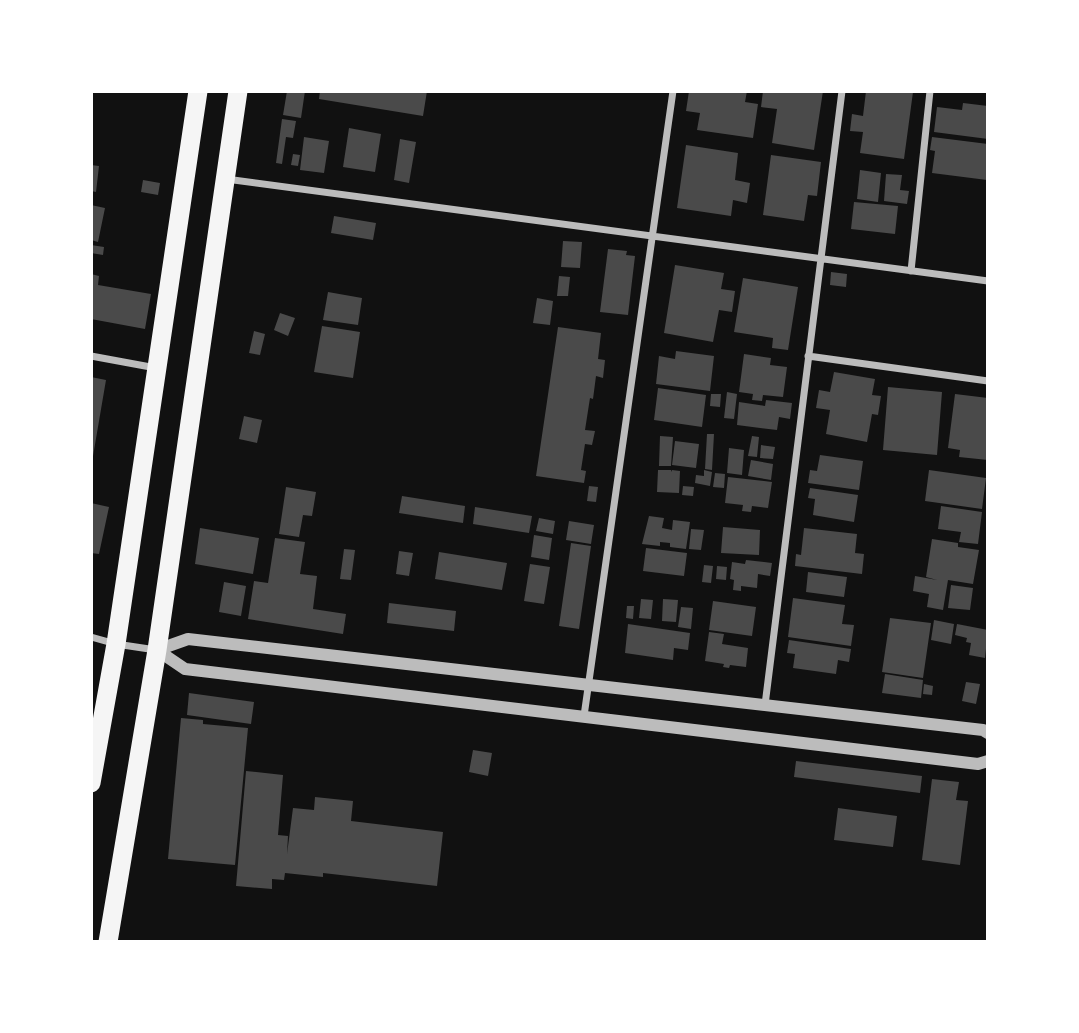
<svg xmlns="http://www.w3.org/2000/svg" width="1079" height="1033" viewBox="0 0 1079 1033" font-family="Ubuntu,sans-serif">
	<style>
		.building { fill: #4a4a4a }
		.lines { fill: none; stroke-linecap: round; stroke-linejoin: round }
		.minor { stroke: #bcbcbc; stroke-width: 7 }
		.tertiary { stroke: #bcbcbc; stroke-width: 12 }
		.trunk { stroke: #f5f5f5; stroke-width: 19 }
	</style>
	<rect width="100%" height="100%" fill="#111"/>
	<path class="building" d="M287 91H305L301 118 283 115Z
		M320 91H427L423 116 319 99Z
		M689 91H747L745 102 758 104 753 138 697 130 700 113 686 111Z
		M763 91H823L814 150 772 143 777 109 761 107Z
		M866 91 913 92 904 159 860 153 863 132 850 131 852 114 863 116Z
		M963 103 988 106V139L934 132 937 107 962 110Z
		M282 119 296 121 293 138 286 137 282 164 276 163Z
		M349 128 381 134 375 172 343 167Z
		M304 137 329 141 324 173 300 170Z
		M932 137 988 144 987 180 932 173 935 151 930 150Z
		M400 139 416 142 409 183 394 180Z
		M686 145 738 153 735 180 750 183 747 203 733 200 731 216 677 208Z
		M293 154 300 155 298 166 291 165Z
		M771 155 821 162 817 196 808 195 804 221 763 215Z
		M91 165 99 166 96 192 91 191Z
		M860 170 881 173 878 202 857 199Z
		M886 174 902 175 900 190 909 191 907 204 884 201Z
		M143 180 160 183 158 195 141 192Z
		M854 202 898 206 895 234 851 229Z
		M91 205 105 208 98 242 91 240Z
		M334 216 376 223 373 240 331 233Z
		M563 241 582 242 580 268 561 267Z
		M91 245 104 247 103 255 91 253Z
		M608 249 627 251 626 255 635 256 628 315 600 312Z
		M675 265 724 273 721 289 735 291 732 312 719 310 713 342 664 333Z
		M831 272 847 274 846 287 830 285Z
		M91 274 99 276 98 285 151 294 145 329 91 319Z
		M559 276 570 277 568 296H557Z
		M743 278 798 287 788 350 772 348 773 338 734 332Z
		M328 292 362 298 358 325 323 320Z
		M537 298 553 301 550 325 533 323Z
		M280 313 295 318 288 336 274 330Z
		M322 326 360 332 353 378 314 372Z
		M558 327 601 333 598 359 605 360 603 378 596 376 593 399 590 398 585 430 595 431 592 445 585 444 581 470 586 471 584 483 536 476Z
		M254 331 265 334 260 355 249 353Z
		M676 351 714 356 710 391 656 384 659 356 675 359Z
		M744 354 771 358 770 365 787 367 783 397 763 395 762 401 752 400 753 394 739 392Z
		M834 372 875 379 872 395 881 396 878 415 872 414 867 442 826 434 830 410 816 408 819 390 830 392Z
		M91 377 106 380 92 462H91Z
		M888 387 942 392 937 455 883 450Z
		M658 388 706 395 702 427 654 420Z
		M727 392 737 394 734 419 724 418Z
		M711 394H721L720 407 710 406Z
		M955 394 988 398V460L959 457 960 450 948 448Z
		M766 400 792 403 790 419 779 417 777 430 737 425 739 402 765 406Z
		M244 416 262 420 257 443 239 439Z
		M707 434H714L712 470 705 469Z
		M660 436 673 437 671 466H659Z
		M752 436 759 437 757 457 748 456Z
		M675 441 699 444 696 468 672 465Z
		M761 445 775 447 773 459 760 458Z
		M729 448 744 450 742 475 727 473Z
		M820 455 863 461 859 490 808 483 810 470 817 471Z
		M751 460 773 464 771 480 748 476Z
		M658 470H671V472L672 470 680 471 679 493 657 492Z
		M704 470 712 472 710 486 695 483 696 475 704 476Z
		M929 470 986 478 982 509 925 501Z
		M715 473 725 474 724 488 713 487Z
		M728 477 772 482 768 508 752 506 751 512 742 511 743 505 725 503Z
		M589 486 598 487 596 502 587 501Z
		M683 486 694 487 693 496 682 495Z
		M286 487 316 492 312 516 303 515 299 537 279 534Z
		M810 488 858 495 854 522 813 515 815 499 808 498Z
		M402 496 465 506 463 523 399 513Z
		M91 503 109 507 99 554 91 553Z
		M941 506 982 512 978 544 959 542 961 532 938 529Z
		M475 507 532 516 529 533 473 524Z
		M649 516 664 518 662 528 672 530 673 520 690 522 686 549 670 547V543L660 542V546L642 544Z
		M539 518 555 521 553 534 536 531Z
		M569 521 594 525 591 544 566 540Z
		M723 527 760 530 759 555 721 553Z
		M200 528 259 538 253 574 195 564Z
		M804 528 857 534 855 553 864 554 862 574 795 566 796 554 801 555Z
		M691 529 704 530 701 550 689 549Z
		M534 535 552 538 549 560 531 557Z
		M275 538 305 542 300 574 317 576 313 609 346 614 343 634 248 619 254 581 268 583Z
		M932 539 958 543V547L979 550 973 584 948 580 943 610 927 607 929 594 913 591 915 576 937 580 926 577Z
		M571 543 591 546 579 629 559 626Z
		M646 548 687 553 684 576 643 571Z
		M344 549 355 550 351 580 340 579Z
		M399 551 413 553 409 576 396 574Z
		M439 552 507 563 502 590 435 579Z
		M746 560 772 563 770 576 758 574 757 588 741 586V591L733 590 734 580 730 579 732 562 745 564Z
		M530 564 550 567 544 604 524 601Z
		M704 565 713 566 711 583 702 582Z
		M717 566 727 567 726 580 716 579Z
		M808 572 847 577 844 597 806 592Z
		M224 582 246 586 241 616 219 612Z
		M951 585 973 588 970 610 948 608Z
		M793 598 845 605 842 624 854 625 851 646 788 637Z
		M641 599 653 600 651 619 639 618Z
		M663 599 678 600 676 622 662 621Z
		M713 601 756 607 752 636 709 630Z
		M389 603 456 611 454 631 387 623Z
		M627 606H634L633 619 626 618Z
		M681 607 693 608 691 629 678 627Z
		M890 618 931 623 923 678 882 672Z
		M934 620 954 624 951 644 931 640Z
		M628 624 690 633 688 650 674 648 673 660 625 653Z
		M957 624 988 630 985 658 969 655 971 643 966 642 967 638 955 635Z
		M709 632 724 634 722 644 748 648 746 667 730 665 729 668 723 667 724 664 705 661Z
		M789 640 851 649 849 662 838 660 836 674 793 668 795 654 787 653Z
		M885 674 923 680 921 698 882 693Z
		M966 682 980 684 976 704 962 701Z
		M924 684 933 686 932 695 923 694Z
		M189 693 254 702 251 724 187 715Z
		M181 718 203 720V724L248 728 235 865 168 859Z
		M473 750 492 753 488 776 469 772Z
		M796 761 922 776 920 793 794 777Z
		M246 771 283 775 278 835 288 836 287 854 293 808 314 810 315 797 353 801 351 821 443 832 437 886 323 873V877L285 873 284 880 272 879V889L236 886Z
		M932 779 959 782 956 800 968 801 960 865 922 860Z
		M838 808 897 816 893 847 834 840Z"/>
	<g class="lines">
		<path class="minor" d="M226 179 988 281
			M911 271 930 91
			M91 356 156 368
			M808 356 988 381
			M91 637 116 644 156 650
			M765 705 842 91
			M584 716 673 91"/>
		<path class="tertiary" d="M157 650 185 669 978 764 988 761
			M157 650 188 639 983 730 988 733"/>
		<path class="trunk" d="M91 783 116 644 198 91
			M108 942 157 650 238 91"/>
	</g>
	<rect width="1079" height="1033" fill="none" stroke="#ffffff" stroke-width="186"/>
</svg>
